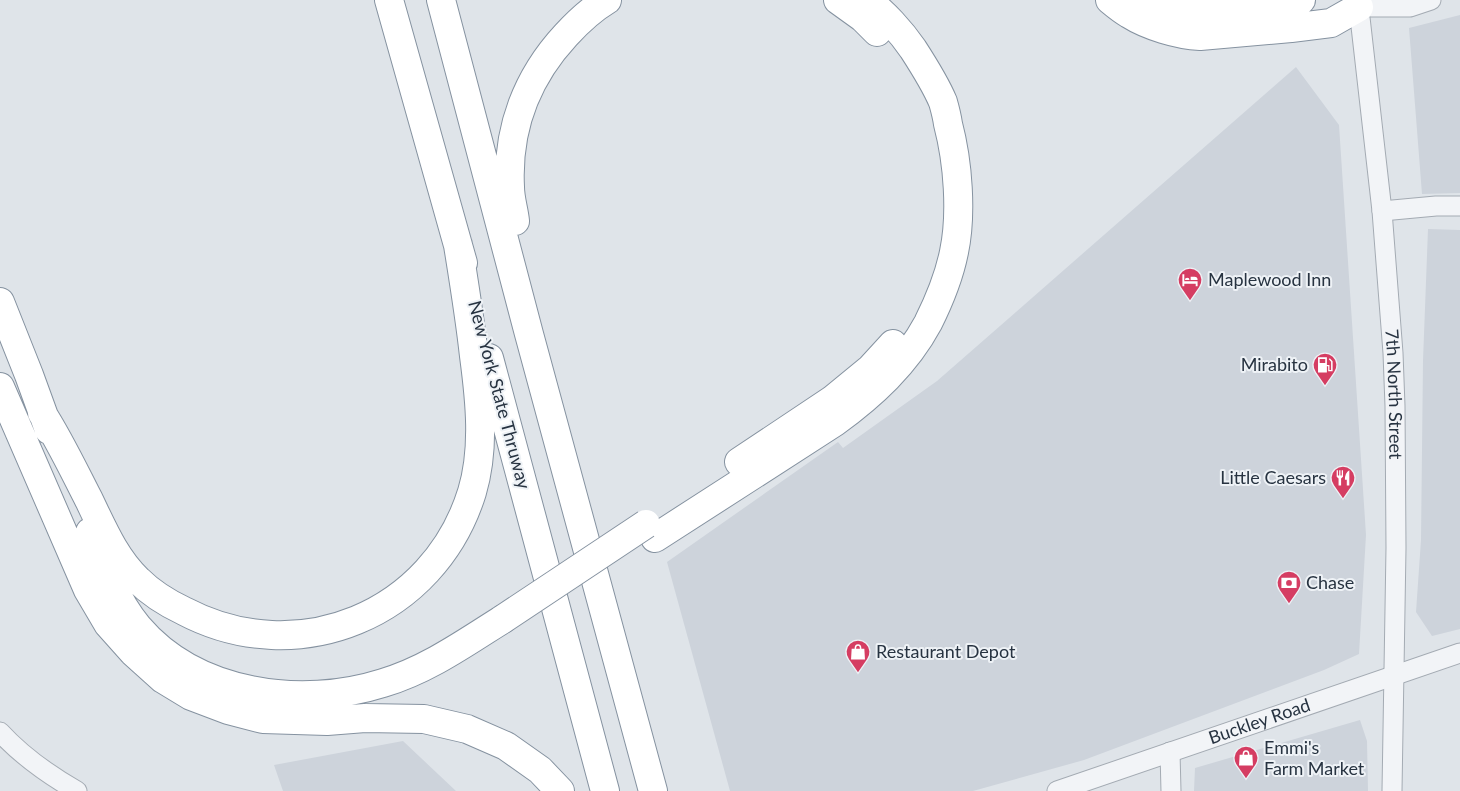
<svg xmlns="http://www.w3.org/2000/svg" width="1460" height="791" viewBox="0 0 1460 791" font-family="Lato,sans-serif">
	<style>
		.built { fill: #cdd3db }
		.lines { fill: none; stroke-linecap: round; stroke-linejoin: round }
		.minor-casing { stroke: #a4abb3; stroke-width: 21 }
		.highway-casing { stroke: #8592a0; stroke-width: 30 }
		.minor { stroke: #f2f4f7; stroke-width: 19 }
		.highway { stroke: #fff; stroke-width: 28 }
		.highway-bridge-casing { stroke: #8592a0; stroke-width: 30; stroke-linecap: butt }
		.highway-bridge { stroke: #fff; stroke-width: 28 }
		.labels { text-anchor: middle; stroke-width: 4; stroke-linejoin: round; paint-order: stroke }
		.poi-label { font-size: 18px; fill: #273341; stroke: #eef2f6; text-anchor: start }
		.street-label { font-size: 18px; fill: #273341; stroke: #eef2f6 }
	</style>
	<rect width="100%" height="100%" fill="#dfe4e9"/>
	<path class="built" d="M1460 15V193L1422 194 1409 28Z
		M1296 67 1339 125 1366 535 1359 654 1324 670 1084 760 973 791H730L667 562 838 442 843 448 937 381Z
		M1428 229 1460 230V629L1432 636 1416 612 1421 540 1423 361Z
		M1360 720 1367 741 1368 791H1194L1195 768Z
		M403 741 456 791H283L274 765Z"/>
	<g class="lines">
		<defs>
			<g id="minor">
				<path id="s1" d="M1358 0 1382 211 1393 353 1395 406 1396 548 1392 791"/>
				<path d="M1359 7H1410L1431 0"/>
				<path d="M1382 211 1436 206H1460"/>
				<path d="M0 732C22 756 49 775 77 791"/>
				<path d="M1170 752 1171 791"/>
				<path id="s2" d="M1057 791 1460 653"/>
			</g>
			<path id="highway" d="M389 0 463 263
				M441 0 529 334 653 791
				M838 0 863 18 877 32
				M1110 0C1116 5 1122 10 1129 14 1148 26 1178 35 1200 36L1291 28 1331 23 1359 7
				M1147 0 1177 8 1211 10 1301 0
				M515 221C514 210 510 199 510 187 507 129 527 77 566 35 578 22 592 9 607 0
				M0 302 29 375 49 430
				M489 358 605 791
				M0 387 88 590 108 624 133 652 163 679 191 696 228 710 263 719 327 721 365 718 424 719 467 729 506 746 540 770 560 791
				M42 413C60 441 74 471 89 500 103 529 115 558 138 580 152 594 167 603 184 611 298 671 434 615 472 492 485 449 480 401 474 356 470 319 464 282 458 245
				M739 462 832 400 871 368 893 344
				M90 532C102 564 116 601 138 627 196 695 301 709 383 683 427 670 465 643 503 619
				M655 538 835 422C872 395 906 364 928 323 939 301 949 277 954 252 962 214 958 162 948 124 947 117 945 109 943 102 935 83 924 66 913 49 902 33 883 11 866 0"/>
		</defs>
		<use href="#minor" class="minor-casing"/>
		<use href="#highway" class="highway-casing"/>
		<use href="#minor" class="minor"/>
		<use href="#highway" class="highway"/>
		<defs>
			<path id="highway-bridge" d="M503 619 646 524"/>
		</defs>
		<use href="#highway-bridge" class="highway-bridge-casing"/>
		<use href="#highway-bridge" class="highway-bridge"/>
	</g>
	<defs>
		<symbol id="hotel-pin" viewBox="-11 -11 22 30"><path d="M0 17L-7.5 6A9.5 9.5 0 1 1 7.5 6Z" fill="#d53d62" stroke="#eef2f6"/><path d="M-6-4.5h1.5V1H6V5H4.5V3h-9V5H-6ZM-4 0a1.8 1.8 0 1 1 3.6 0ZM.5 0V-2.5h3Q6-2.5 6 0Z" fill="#fff"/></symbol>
		<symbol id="fuel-pin" viewBox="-11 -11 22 30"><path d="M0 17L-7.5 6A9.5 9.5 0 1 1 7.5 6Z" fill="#d53d62" stroke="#eef2f6"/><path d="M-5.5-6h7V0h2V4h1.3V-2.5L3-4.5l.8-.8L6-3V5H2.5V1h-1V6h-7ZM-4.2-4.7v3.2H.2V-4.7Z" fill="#fff"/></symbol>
		<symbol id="restaurant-pin" viewBox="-11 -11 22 30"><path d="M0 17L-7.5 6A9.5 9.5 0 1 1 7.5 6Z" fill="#d53d62" stroke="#eef2f6"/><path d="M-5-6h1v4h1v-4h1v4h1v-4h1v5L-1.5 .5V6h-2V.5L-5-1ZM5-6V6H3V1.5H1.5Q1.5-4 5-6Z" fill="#fff"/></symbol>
		<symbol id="bank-pin" viewBox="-11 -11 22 30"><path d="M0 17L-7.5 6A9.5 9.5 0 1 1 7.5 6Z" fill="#d53d62" stroke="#eef2f6"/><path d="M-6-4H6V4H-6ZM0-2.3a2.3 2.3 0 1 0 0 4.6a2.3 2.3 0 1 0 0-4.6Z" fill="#fff"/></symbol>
		<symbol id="shop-pin" viewBox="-11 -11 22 30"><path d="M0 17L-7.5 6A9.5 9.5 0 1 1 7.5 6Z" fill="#d53d62" stroke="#eef2f6"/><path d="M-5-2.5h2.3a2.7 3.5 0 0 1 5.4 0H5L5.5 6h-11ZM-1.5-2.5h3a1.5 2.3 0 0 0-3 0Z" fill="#fff"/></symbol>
	</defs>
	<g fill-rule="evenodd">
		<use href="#hotel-pin" x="1176" y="266" width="28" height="38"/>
		<use href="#fuel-pin" x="1311" y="351" width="28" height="38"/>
		<use href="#restaurant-pin" x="1329" y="464" width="28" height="38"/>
		<use href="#bank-pin" x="1275" y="569" width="28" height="38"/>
		<use href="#shop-pin" x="844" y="638" width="28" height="38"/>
		<use href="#shop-pin" x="1232" y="744" width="28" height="38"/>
	</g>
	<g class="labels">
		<g class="poi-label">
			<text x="1208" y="286">Maplewood Inn</text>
			<text x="1308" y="371" text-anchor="end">Mirabito</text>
			<text x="1326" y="484" text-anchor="end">Little Caesars</text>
			<text x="1306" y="589">Chase</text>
			<text x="876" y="658">Restaurant Depot</text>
			<text x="1264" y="754">Emmi's<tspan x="1264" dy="21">Farm Market</tspan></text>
		</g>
		<g class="street-label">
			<text transform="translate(499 395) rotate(75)" y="6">New York State Thruway</text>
			<text dy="6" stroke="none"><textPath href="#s1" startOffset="396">7th North Street</textPath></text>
			<text dy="6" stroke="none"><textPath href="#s2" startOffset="214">Buckley Road</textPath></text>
		</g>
	</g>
</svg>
